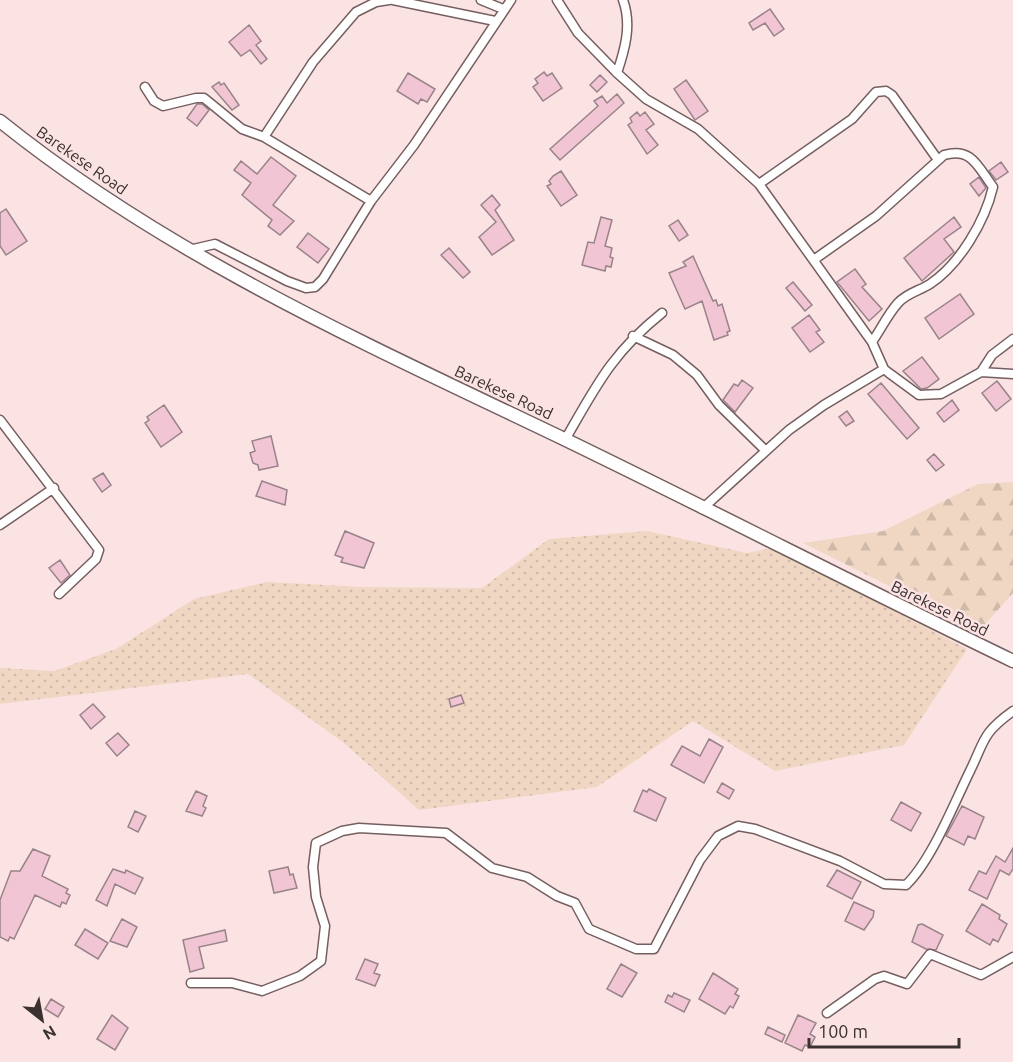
<svg xmlns="http://www.w3.org/2000/svg" width="1013" height="1062" viewBox="0 0 1013 1062" font-family="Ubuntu,sans-serif">
	<style>
		.grass { fill: url(#grass-dots) }
		.forest { fill: url(#forest-firs) }
		.building { fill: #f1c5d4; stroke: #98838a; stroke-width: 1.5 }
		.lines { fill: none; stroke-linecap: round; stroke-linejoin: round }
		.minor-casing { stroke: #745e5f; stroke-width: 11 }
		.secondary-casing { stroke: #745e5f; stroke-width: 15 }
		.minor { stroke: #fff; stroke-width: 8 }
		.secondary { stroke: #fff; stroke-width: 12 }
		.labels { text-anchor: middle; stroke-width: 5; stroke-linejoin: round; paint-order: stroke }
		.street-label { font-size: 16px; fill: #3a3131; stroke: #fce3e3 }
	</style>
	<defs>
		<pattern id="grass-dots" width="8" height="8" patternUnits="userSpaceOnUse" patternTransform="scale(1.5)"><rect width="8" height="8" fill="#f0d7c4"/><path d="M2 2h.1M6 6h.1" fill="none" stroke="#cfb9a9" stroke-width="1.8" stroke-linecap="round"/></pattern>
		<pattern id="forest-firs" width="22" height="20" patternUnits="userSpaceOnUse" patternTransform="scale(1.5)"><rect width="22" height="20" fill="#f0d7c4"/><path d="M5 1l3.5 6h-7zM16 11l3.5 6h-7z" fill="#cfb9a9"/></pattern>
	</defs>
	<rect width="100%" height="100%" fill="#fce3e3"/>
	<path class="grass" d="M647 531 747 553 773 548 967 649 904 745 775 771 693 721 597 787 419 810 344 743 248 674 0 704V668L54 671 116 649 194 599 267 582 362 587 482 588 549 539Z"/>
	<path class="forest" d="M1013 482V593L979 631 803 543 883 531 978 484Z"/>
	<path class="building" d="M770 9 784 29 774 36 765 23 753 30 749 23Z
		M249 25 261 41 256 45 267 59 261 64 250 50 241 56 229 42Z
		M544 72 547 76 552 73 562 88 543 101 533 87 538 83 535 79Z
		M408 73 435 89 427 102 421 99 418 104 397 91Z
		M600 75 607 82 597 92 590 85Z
		M686 80 708 111 695 120 674 89Z
		M219 82 221 85 224 83 239 105 232 110 212 87Z
		M617 94 624 103 560 160 550 149 598 106 594 101 602 96 607 103Z
		M197 104H202L209 110 197 126 187 118Z
		M637 112 640 116 645 112 654 124 646 130 658 145 647 154 628 125 632 122 630 118Z
		M271 157 296 176 273 205 294 221 280 235 268 226 272 220 242 195 251 183 234 170 241 161 257 174Z
		M1001 162 1008 172 996 180 989 171Z
		M561 171 577 195 561 206 547 186 551 184 549 181 553 176Z
		M979 177 986 188 979 196 970 184Z
		M492 195 500 205 495 210 514 240 492 255 479 237 496 222 481 205Z
		M6 209 27 241 6 255 0 246V213Z
		M601 217 612 220 605 246 612 248 610 257 613 258 611 267 606 266 605 271 582 265 588 242 594 243Z
		M954 217 961 227 944 239 954 252 922 281 904 258Z
		M678 220 688 235 679 241 669 226Z
		M308 233 329 249 318 263 297 247Z
		M449 248 470 272 463 278 441 255Z
		M693 256 713 301 716 300 718 306 722 304 730 331 727 332 728 335 714 340 702 301 685 309 669 273 686 266 683 262Z
		M855 269 866 284 862 287 882 309 869 321 837 282Z
		M793 282 812 305 805 311 786 288Z
		M960 294 974 314 939 339 925 318Z
		M809 315 820 330 816 332 824 342 810 352 792 328Z
		M922 357 939 379 927 388 921 389 903 371Z
		M742 380 753 388 735 412 723 400 734 384 738 386Z
		M997 381 1011 399 996 411 982 393Z
		M881 383 919 428 907 439 868 394Z
		M952 400 959 410 944 422 937 413Z
		M164 405 182 432 161 447 145 423 149 420 147 417Z
		M847 411 854 421 846 426 839 417Z
		M271 436 278 466 259 470 258 465 253 463 250 453 255 451 252 441Z
		M934 454 944 465 936 471 927 460Z
		M103 473 111 485 102 492 93 479Z
		M262 481 287 490 285 505 256 496Z
		M345 531 374 543 364 568 341 562 343 558 335 555Z
		M60 560 70 575 61 583 49 568Z
		M461 695 464 703 451 707 449 699Z
		M93 704 105 717 91 729 80 715Z
		M118 733 129 745 117 756 106 743Z
		M709 739 723 747 704 783 671 765 682 746 700 756Z
		M722 783 734 790 729 799 717 792Z
		M649 789 666 798 656 821 634 811 643 790 647 792Z
		M196 791 207 796 203 806 206 808 202 816 186 811Z
		M901 802 921 813 911 831 891 820Z
		M962 806 984 817 975 839 968 836 964 845 946 836Z
		M135 811 146 816 138 832 128 827Z
		M1013 848V869L1009 875 1000 870 987 899 969 890 979 871 986 874 996 856 1005 862Z
		M33 849 50 856 42 876 68 889 66 893 70 895 66 904 62 902 60 907 35 895 14 939 10 937 8 941 0 937V900L11 871H20Z
		M288 867 290 875 293 874 297 888 274 893 269 871Z
		M113 869 125 873 126 870 143 878 135 894 115 884 107 906 96 900Z
		M837 870 861 882 852 899 827 886Z
		M854 902 874 911 873 917 864 930 845 921Z
		M982 904 1000 915 999 919 1007 924 998 942 993 939 990 945 966 931Z
		M122 919 137 927 127 947 110 941Z
		M922 924 943 935 936 950 926 949 912 942 918 925Z
		M85 929 108 943 98 959 75 945Z
		M225 930 227 941 199 947 204 968 190 972 183 940Z
		M365 959 378 964 374 973 380 975 375 986 356 979Z
		M621 964 637 973 622 997 607 989Z
		M713 973 738 989 735 994 739 996 733 1008 730 1006 725 1014 699 999Z
		M674 993 690 1000 684 1012 665 1002 668 995 672 997Z
		M51 999 64 1007 58 1017 45 1009Z
		M112 1015 128 1028 115 1050 97 1039Z
		M798 1015 816 1023 810 1034 815 1037 810 1047 805 1045 802 1051 785 1043Z
		M768 1027 785 1035 782 1042 765 1034Z"/>
	<g class="lines">
		<defs>
			<path id="minor" d="M393 0 495 21
				M481 0 503 9
				M557 0 578 33 617 73 646 99 698 129 759 184 872 342 884 369 889 373 919 395 941 394 981 372 992 355 1013 339
				M617 73C625 49 632 25 623 0
				M145 87 154 101 163 106 196 98H204L242 129 264 137 371 201
				M264 137 313 62 356 12 376 2 389 0
				M759 184 852 119 876 92 886 91 892 95 938 160
				M189 250 215 244 287 281 306 288 315 287 323 279 371 201 414 145 511 0
				M815 259 876 216 944 155C972 147 978 167 993 187 985 221 960 264 930 284 919 291 907 293 898 303 888 314 881 329 872 342
				M633 336 673 355 697 375 719 405 765 450
				M981 372 1013 374
				M0 420 99 550 96 559 59 594
				M565 440C596 386 612 353 662 313
				M702 509 789 430 824 405 884 369
				M0 525 54 488
				M191 983H232L262 991 300 976 321 961 325 926 316 897 313 867 316 843 342 831 359 828 446 833 492 868 527 877 557 896 575 903 589 929 636 949H654L700 860 718 836 738 826 755 829 840 861 884 884 906 885C931 861 953 806 969 773 985 741 981 734 1013 711
				M827 1013 875 979 884 976 907 984 930 954 981 975 1013 957"/>
			<path id="secondary" d="M0 121C169 257 368 345 562 438 713 511 862 588 1013 661"/>
		</defs>
		<use href="#minor" class="minor-casing"/>
		<use href="#secondary" class="secondary-casing"/>
		<use href="#minor" class="minor"/>
		<use href="#secondary" class="secondary"/>
	</g>
	<g class="labels">
		<g class="street-label">
			<text transform="translate(82 160) rotate(35)" y="6">Barekese Road</text>
			<text transform="translate(504 392) rotate(25)" y="6">Barekese Road</text>
			<text transform="translate(940 608) rotate(26)" y="6">Barekese Road</text>
		</g>
	</g>
	<g transform="translate(42 1020) rotate(149)" stroke="#fce3e3" stroke-width="4.5" paint-order="stroke">
	<path d="M0-4.5L10 22L0 15L-10 22Z" fill="#3a3131"/>
	<text y="-9" font-size="16" font-weight="bold" text-anchor="middle" fill="#3a3131">N</text>
	</g>
	<path d="M809 1038v9h150v-9" fill="none" stroke="#3a3131" stroke-width="3"/>
	<text x="818" y="1038" font-size="18" fill="#3a3131" stroke="#fce3e3" stroke-width="4.5" paint-order="stroke">100 m</text>
</svg>
